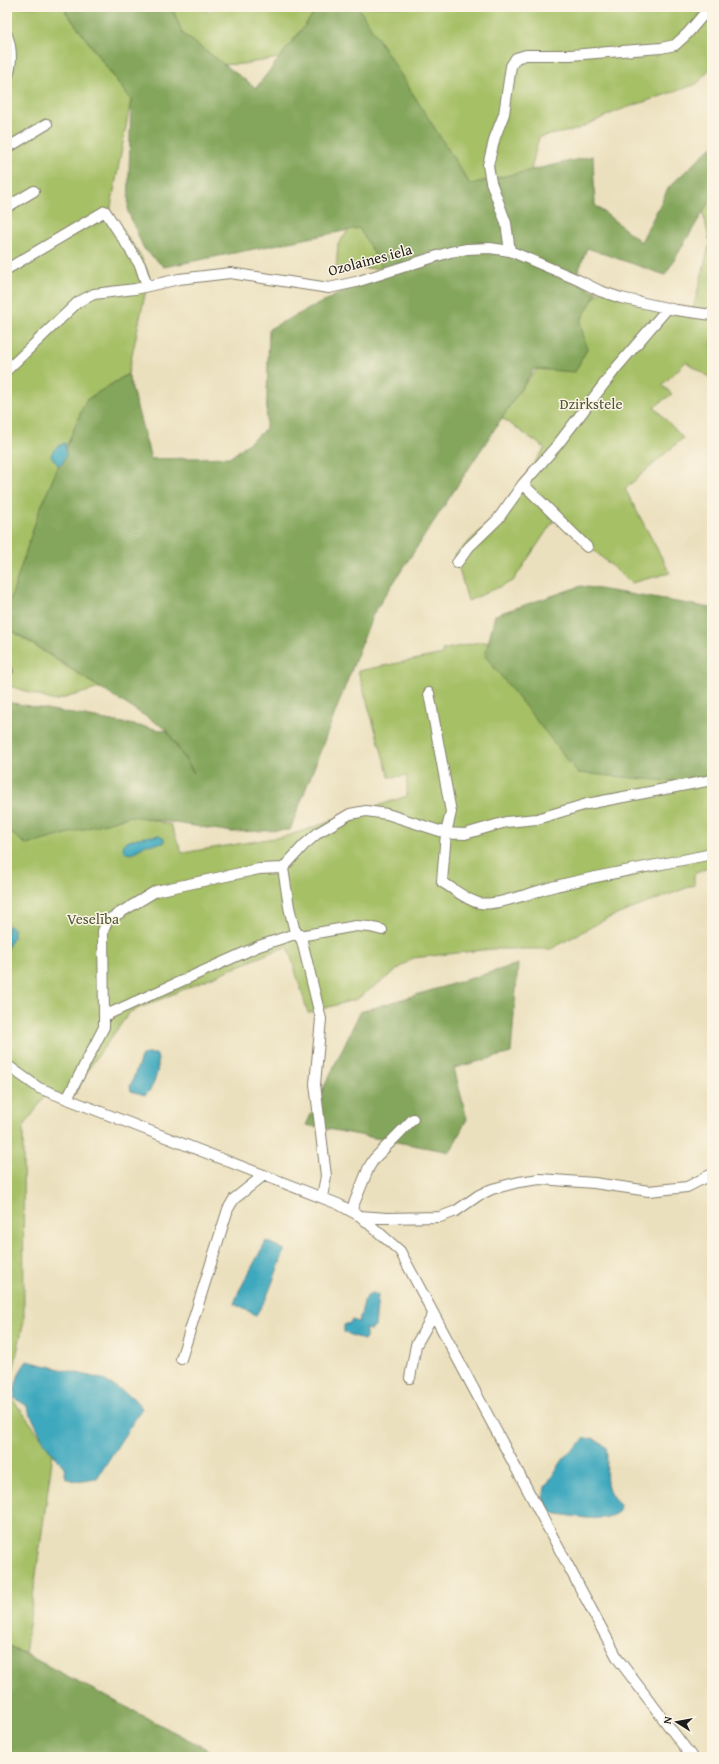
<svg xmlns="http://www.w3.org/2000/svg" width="719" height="1764" viewBox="0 0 719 1764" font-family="'Gentium Book Plus',serif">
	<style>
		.green { fill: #a6c066; stroke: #616e41 }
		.forest { fill: #84a65b; stroke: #50613c }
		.water { fill: #3ea8be; stroke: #2d626d }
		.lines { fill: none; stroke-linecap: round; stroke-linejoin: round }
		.minor-casing { stroke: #847e6c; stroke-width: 12 }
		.minor { stroke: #fff; stroke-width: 10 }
		.labels { text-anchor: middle; stroke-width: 3; stroke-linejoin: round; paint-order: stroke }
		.street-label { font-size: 15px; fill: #1c1c1c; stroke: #fcf5e5 }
		.park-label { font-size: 15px; fill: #4c5536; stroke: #fcf5e5 }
	</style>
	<rect width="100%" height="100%" fill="#fcf5e5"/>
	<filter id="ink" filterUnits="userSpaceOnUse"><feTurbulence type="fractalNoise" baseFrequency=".025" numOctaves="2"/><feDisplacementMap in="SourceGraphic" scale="8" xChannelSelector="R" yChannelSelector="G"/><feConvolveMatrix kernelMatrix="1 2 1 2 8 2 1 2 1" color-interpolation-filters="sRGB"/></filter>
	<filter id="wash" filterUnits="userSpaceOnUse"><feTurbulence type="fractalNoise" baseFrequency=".012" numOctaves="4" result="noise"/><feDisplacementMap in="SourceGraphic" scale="16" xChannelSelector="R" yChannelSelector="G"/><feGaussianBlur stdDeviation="0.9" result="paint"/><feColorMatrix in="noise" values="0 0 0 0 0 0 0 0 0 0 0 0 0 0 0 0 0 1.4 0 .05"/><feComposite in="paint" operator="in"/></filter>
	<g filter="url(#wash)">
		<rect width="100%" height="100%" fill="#ebe0bd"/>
		<path class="green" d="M7 7H65L66 12 131 100 110 212 141 256 149 276 128 374 86 400 15 633 100 688 54 701 7 685Z
			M166 7H205L206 12 222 7H712V66L697 84 617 111 576 130 539 137 513 244 390 268 336 269 338 244 351 227 330 50 242 64 159 67Z
			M712 196V379L686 362 662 385 672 394 654 407 683 438 625 489 670 573 631 583 556 517 513 581 468 601 455 555 495 517 545 448 499 416 600 291 692 313 710 243 701 205Z
			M479 642 540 644 712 738V866L694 874V885L606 919 551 949H492L413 958 357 999 308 1013 288 947 279 949 130 1012 86 1072 76 1093 72 1092 67 1099 49 1090 23 1128 24 1321 8 1393 53 1453 25 1654 7 1645V829L75 830 135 815 171 825 182 853 287 836 407 796V776L389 777 358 671 443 654 442 650Z"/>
		<path class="forest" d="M65 7H172L183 34 256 88 319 7H358L470 184 593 156 595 205 641 242 669 187 712 146V200L708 204 665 275 587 248 575 281 597 292 580 322 587 349 575 372 534 369 373 614 290 830 232 832 131 816 27 845 7 830V702L167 731 194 773 166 729 108 693 7 627V610L38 514 86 400 128 374 151 459 231 457 266 429 269 329 384 271 359 228 164 267 144 249 128 212 131 100 66 12Z
			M581 586 712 608V785L578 773 485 656 495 615Z
			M518 964 511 1053 454 1068 467 1119 450 1152 306 1125 360 1012Z
			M7 1645 25 1654 222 1757H7Z"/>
		<path class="water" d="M65 443 66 455 62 464 58 465 51 456C52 449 59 445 65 443Z
			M160 835 164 839V843L146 845 131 854 126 853 123 850 124 843 137 838Z
			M7 925 14 929V937L7 948Z
			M147 1054H156C162 1062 154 1090 145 1095L131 1091 130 1087 142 1055Z
			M266 1241 285 1250 266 1299 256 1315 234 1304 239 1291Z
			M372 1293 378 1295 375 1327 370 1330 365 1329 366 1332V1339L363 1340 344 1332V1325L350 1323 352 1320 359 1322 364 1302 368 1295Z
			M27 1361 102 1379 132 1397 142 1408 97 1478 75 1481 66 1478 64 1467 45 1444 26 1405 14 1398C15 1384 18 1372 27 1361Z
			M593 1438 606 1447C610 1470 599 1487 620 1504L619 1511C604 1525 571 1515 551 1513L543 1500 545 1487 564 1458 584 1439Z"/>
	</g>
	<g filter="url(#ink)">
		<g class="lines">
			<defs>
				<path id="minor" d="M7 35C12 49 12 65 7 79
					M7 148 47 124
					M7 207 34 191
					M510 251 506 223 491 182 488 165 495 137 504 114 511 66 516 58 526 55H570L661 48 675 45 687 34 710 7
					M7 269 105 211 140 265 147 286
					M7 370 78 302 94 294 135 289 179 279 230 273 329 288 356 282 450 252 467 249 490 248 510 251 578 280 600 291 621 298 676 310 712 315
					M523 484 587 547
					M457 563 469 547 498 519 523 484 558 444 617 367 667 309
					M7 671H8
					M429 693 451 812 446 833 442 882C454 889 466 900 479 903 496 907 538 890 556 886 608 873 660 865 712 854
					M283 868 289 907 294 928 302 941 321 1019 315 1084 326 1176 322 1197
					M104 1016 103 931 108 920 156 891 259 869 283 868 304 845 319 832 350 814 366 811 387 814 446 833 465 834 506 822 537 819 587 804 712 780
					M7 1065 39 1088 338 1204 360 1216 400 1251 618 1659 692 1757
					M67 1099 104 1027V1016L259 946 292 935H305L356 926 370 927 382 930
					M351 1211 369 1167 374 1159 413 1119
					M360 1216 387 1218 440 1217 456 1211 479 1195 492 1189 519 1182 540 1179 594 1183 649 1191 687 1187 712 1174
					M181 1359 228 1209 234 1199 264 1175
					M410 1378 416 1345 433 1315"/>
			</defs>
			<use href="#minor" class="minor-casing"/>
			<use href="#minor" class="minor"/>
		</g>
	</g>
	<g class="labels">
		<g class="street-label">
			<text transform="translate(370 260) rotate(-15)" y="5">Ozolaines iela</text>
		</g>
		<g class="park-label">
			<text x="591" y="409">Dzirkstele</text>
			<text x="93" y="924">Veselība</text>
		</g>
	</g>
	<rect width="719" height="1764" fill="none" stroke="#fcf5e5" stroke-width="24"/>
	<g transform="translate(677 1722) rotate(281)" stroke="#fcf5e5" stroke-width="3" paint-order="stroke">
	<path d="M0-3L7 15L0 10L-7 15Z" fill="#1c1c1c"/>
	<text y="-6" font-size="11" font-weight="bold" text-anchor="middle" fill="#1c1c1c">N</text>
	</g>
</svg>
